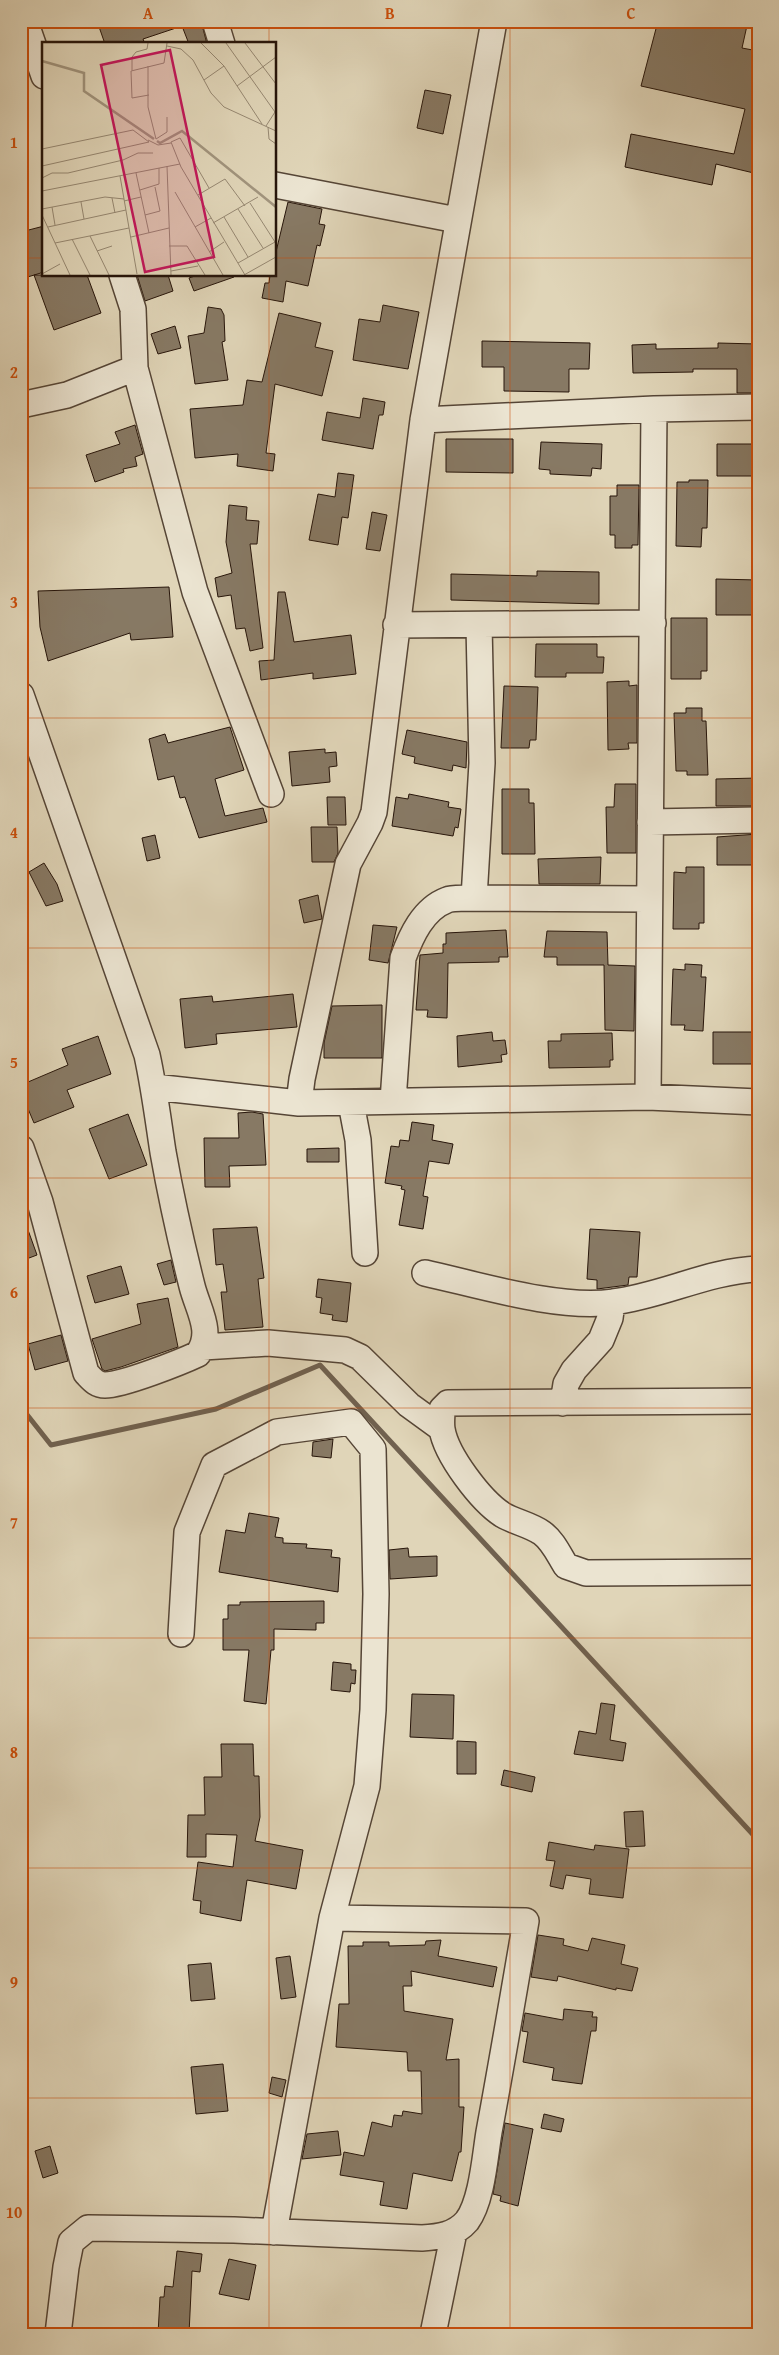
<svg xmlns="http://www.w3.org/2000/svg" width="779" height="2355" viewBox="0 0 779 2355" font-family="'Gentium Book Plus',serif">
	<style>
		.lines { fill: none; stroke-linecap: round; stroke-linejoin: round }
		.stream { stroke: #70614f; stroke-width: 5 }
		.building { fill: #877964; stroke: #27150a }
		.minor-casing { stroke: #554536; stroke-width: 28 }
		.minor { stroke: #ebe4d1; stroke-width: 25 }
		.grid { fill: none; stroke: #cb4f0c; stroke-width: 1; stroke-opacity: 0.55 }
		.inset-river { fill: none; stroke: #a1947d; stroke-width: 2.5 }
		.inset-road { fill: none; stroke: #968872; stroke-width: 1 }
		.view { fill: #c2185b; fill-opacity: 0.15; stroke: #c2185b; stroke-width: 2.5 }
		.inset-edge { fill: none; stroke: #27150a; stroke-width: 2.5 }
		.neatline { fill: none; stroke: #cb4f0c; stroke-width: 2 }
		.grid-label { font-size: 16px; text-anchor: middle; font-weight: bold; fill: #cb4f0c }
	</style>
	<rect width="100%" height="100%" fill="#e0d5b8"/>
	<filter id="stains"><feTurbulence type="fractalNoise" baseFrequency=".004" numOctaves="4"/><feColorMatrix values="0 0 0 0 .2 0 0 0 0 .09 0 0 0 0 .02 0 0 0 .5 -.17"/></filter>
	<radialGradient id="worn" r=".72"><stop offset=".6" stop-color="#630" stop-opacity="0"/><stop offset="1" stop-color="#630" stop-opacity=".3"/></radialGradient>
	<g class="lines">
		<path class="stream" d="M21 1407 51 1445 216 1409 320 1365 758 1840"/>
	</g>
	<path class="building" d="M97 21H201L207 44H189L182 26 143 39 145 44H105Z
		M658 21H748L742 48 758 51V174L716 164 712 185 625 167 631 134 734 154 745 109 641 86Z
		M425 90 451 95 443 134 417 128Z
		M288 202 322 209 319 224 325 225 320 246 317 245 308 286 286 281 283 302 262 298 265 283H269L270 275H275V256Z
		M44 226V272L21 279V232Z
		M34 275H87L101 313 54 330Z
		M137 275H168L173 291 145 301Z
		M198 275H234V277L194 291 189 278Z
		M383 305 419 312 408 369 353 360 359 319 380 322Z
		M208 307 221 309 224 315 225 341 222 342 228 380 195 384 188 336 204 333Z
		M279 313 321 323 315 347 333 351 322 396 275 384 266 453 275 454 273 471 237 466 238 454 195 458 190 409 243 405 247 380 262 382Z
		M175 326 181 348 158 354 151 334Z
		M482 341 590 343 589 369H569V392L504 391V367H482Z
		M718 343 758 344V393H737V369H693V372L633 373 632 345 656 344V349L718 348Z
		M363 398 385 402 383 415H379L373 449 322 440 327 412 360 418Z
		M135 425 143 454 135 457 137 466 123 469 124 472 95 482 86 455 120 444 115 432Z
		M446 439H513V473L446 472Z
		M541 442 602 444 601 469 592 468 591 476 550 474V470L539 469Z
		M717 444H758V476H717Z
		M338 473 354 475 348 518 342 517 338 545 309 540 318 494 335 497Z
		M689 480H708L707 528H702L701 547 676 546 677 482H689Z
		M617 485H639L638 545H632V548H615V535H610V496H617Z
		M229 505 247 507 246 520 259 521 257 544H250L263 648 250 651 245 628 236 629 231 595 218 597 215 578 232 573 226 542Z
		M372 512 387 515 380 551 366 549Z
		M537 571 599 572V604L451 600V574L537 576Z
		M716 579 758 580V615H716Z
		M169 587 173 637 131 640 130 633 48 661 40 627 38 591Z
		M278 592H285L294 642 351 635 356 674 313 679V673L261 680 259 661 274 660Z
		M671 618H707V671H701V679H671Z
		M536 644H597V657H604L603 673H566V677H535Z
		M629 681V686L637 685V743H628L629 749 608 750 607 682Z
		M504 686 538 687 536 740H530L529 748H501Z
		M686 708H702V721H706L708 775H687V771H676L674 713H686Z
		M230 727 244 770 215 779 225 816 263 808 267 822 199 838 185 797 180 798 174 776 158 780 149 739 165 734 168 743Z
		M407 730 467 742 466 768 453 765 452 771 414 763 415 757 402 754Z
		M325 749V753L336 752 337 766 329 767 330 782 292 786 289 752Z
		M758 778V806H716V779Z
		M615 784H636V853H607L606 807H614Z
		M502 789H529V803H534L535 854H502Z
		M409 794 449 802 448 807 461 809 458 828 455 827 453 836 392 826 396 797 408 799Z
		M327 797H345L346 825H328Z
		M311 827H337L338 853 334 862H312Z
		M758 834V865H717V837Z
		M155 835 160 858 147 861 142 838Z
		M601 857 600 884H539L538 859Z
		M44 863 57 884 63 901 46 906 29 872Z
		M686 867H704V923H699V929H673L674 872 686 873Z
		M318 895 322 919 304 923 299 900Z
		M373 925 397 927 388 963 369 960Z
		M506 930 508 957H499V962L448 963 447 1018 427 1017 428 1010H416L420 955 443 953V944H446V933Z
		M547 931 607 932 608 965 635 966 634 1031 605 1030 604 965H557V957H544Z
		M685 964 702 965 701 977H706L703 1031 684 1030 685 1025H671L673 969 685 970Z
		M293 994 297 1027 216 1034 217 1044 185 1048 180 999 212 996 213 1002Z
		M382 1005V1058H324V1043L332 1006Z
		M492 1032 493 1041 505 1040 507 1054 501 1055 502 1062 458 1067 457 1036Z
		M713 1032H758V1064H713Z
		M612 1033 613 1060H610V1067L549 1068 548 1041H561V1034Z
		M98 1036 111 1074 67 1090 74 1107 34 1123 21 1092V1085L68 1065 62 1049Z
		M252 1112 263 1114 266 1165 229 1166 230 1187H205L204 1138H239L238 1113Z
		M128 1114 147 1165 109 1179 89 1129Z
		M412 1122 434 1125 432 1140 453 1144 449 1164 429 1161 423 1196 428 1197 423 1229 399 1225 405 1190 401 1189 402 1186 385 1183 391 1146 399 1147 400 1140 409 1141Z
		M339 1148V1162H307V1149Z
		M23 1216 37 1255 21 1261V1217Z
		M257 1227 264 1278 258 1279 263 1327 225 1330 221 1292H227L223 1264 216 1265 213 1229Z
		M590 1229 640 1232 637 1277H629L628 1285 597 1289V1280L587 1279Z
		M171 1260 176 1282 164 1285 157 1264Z
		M121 1266 129 1294 95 1303 87 1276Z
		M318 1279 351 1283 347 1322 332 1320 333 1315 320 1313 322 1298 316 1297Z
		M168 1298 178 1347 121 1367 105 1371 102 1369 92 1339 141 1324 137 1304Z
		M61 1335 68 1361 35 1370 28 1344Z
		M333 1439 331 1458 312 1456 313 1442Z
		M249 1513 279 1518 275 1537 283 1538V1543L307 1544 306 1548 332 1550 331 1557 340 1558 338 1592 219 1572 226 1530 245 1533Z
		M408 1548 409 1557 437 1556V1576L390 1579 389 1550Z
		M324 1601V1623H316V1630L274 1629V1650H271L266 1704 244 1701 249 1650H223V1619H228V1605H240V1602Z
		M333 1662 351 1664V1670H356L355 1684 351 1683 350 1692 331 1690Z
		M412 1694 454 1695 453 1739 410 1737Z
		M601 1703 615 1705 610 1740 626 1743 623 1761 574 1754 579 1731 596 1734Z
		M457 1741 476 1742V1774H457Z
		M221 1744H253L254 1776H259L260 1817 255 1841 303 1850 296 1889 247 1880 241 1921 200 1913 201 1901 193 1900 198 1862 233 1867 237 1835 206 1834V1857H187L188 1815H205L204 1777H222Z
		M504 1770 535 1777 532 1792 501 1785Z
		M643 1811 645 1846 626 1847 624 1812Z
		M549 1842 594 1850 595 1845 629 1849 623 1898 589 1894 591 1879 566 1875 563 1889 550 1886 555 1861 546 1860Z
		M538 1935 564 1939 563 1945 588 1951 592 1938 625 1945 621 1964 638 1968 632 1991 616 1988V1990L558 1976 557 1981 531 1977Z
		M441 1940 438 1956 497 1967 493 1987 411 1971 412 1986H403L404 2011 453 2019 446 2060 459 2059V2107H464L461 2152H459L452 2181 413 2173 407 2209 380 2205 384 2182 340 2175 344 2152 364 2156 372 2122 392 2127 394 2115 402 2116 403 2111 422 2114 421 2071H408L407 2052 336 2047 339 2004H349L348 1946H363V1942H389V1946L425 1945 426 1941Z
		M290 1956 296 1997 281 1999 276 1958Z
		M211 1963 215 1999 191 2001 188 1965Z
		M564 2009 593 2012 592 2017H597L596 2031H591L582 2084 552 2080 554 2068 523 2062 528 2032 522 2031 525 2013 563 2020Z
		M223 2064 228 2111 196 2114 191 2067Z
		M272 2077 286 2080 282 2097 269 2093Z
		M544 2114 564 2119 561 2132 541 2128Z
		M505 2123 533 2129 518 2206 500 2201 501 2196 493 2194Z
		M338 2131 341 2155 302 2159 307 2134Z
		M50 2146 58 2173 43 2178 35 2151Z
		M177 2251 202 2254 200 2272 192 2271 189 2334H158L160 2297H164L165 2286 173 2287Z
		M229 2259 256 2265 249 2300 219 2294Z"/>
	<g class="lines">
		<defs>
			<path id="minor" d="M25 21 44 76
				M215 21 222 44
				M275 185 457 220
				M122 275 133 309 135 368 195 592 271 794
				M21 405 67 395 135 368
				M423 420 654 409 758 407
				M396 625 653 623
				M21 695 147 1055C154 1087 158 1119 163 1152 171 1197 181 1242 192 1286 198 1310 214 1332 198 1354 181 1362 123 1385 105 1385 96 1385 92 1379 86 1373L40 1202 21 1148
				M650 822 758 820
				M474 898 482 763 479 625
				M154 1087 299 1103 648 1097 758 1102
				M648 1097 654 409
				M393 1101 403 958C411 936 423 909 447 900 454 897 466 899 474 898L648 899
				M299 1103 302 1079 348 864 370 823 374 812 423 420 494 21
				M351 1103 358 1140 365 1253
				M425 1273C479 1285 560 1310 613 1302 662 1296 708 1271 758 1269
				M203 1347 268 1343 345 1350 360 1357 409 1405 442 1429
				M758 1401 448 1403 442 1409C442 1416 441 1423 442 1429 446 1455 481 1501 503 1515 515 1522 531 1525 542 1533 553 1541 559 1555 566 1566L586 1573 758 1572
				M563 1403 566 1384 574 1370 601 1340 610 1318 612 1303
				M181 1634 187 1532 214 1465 277 1432 351 1422 373 1449 376 1594 373 1710 367 1786 332 1918 274 2232
				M58 2334 66 2267 71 2242 88 2228 234 2230 422 2238C439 2237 455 2235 467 2221 482 2201 485 2156 489 2132 502 2062 514 1991 526 1921L332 1918
				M433 2334 454 2232"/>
		</defs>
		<use href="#minor" class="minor-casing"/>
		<use href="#minor" class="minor"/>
	</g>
	<path class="grid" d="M269 21V44M510 21V2334M21 258H44M275 258H758M269 275V2334M21 488H758M21 718H758M21 948H758M21 1178H758M21 1408H758M21 1638H758M21 1868H758M21 2098H758"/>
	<g transform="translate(42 42)">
		<rect width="234" height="234" fill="#e0d5b8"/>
		<path class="inset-river" d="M0 19 42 31V49L112 97M115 99 118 101 140 89 234 165"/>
		<path class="inset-road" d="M159 1 182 24 220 82M184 1 233 70 224 84M203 1 234 42M125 4 139 7 151 18 169 51 182 65 234 89M106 24V65L114 97 125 90V75M90 28V15L94 10 105 7 106 1M162 38 182 24M195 44 234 15M107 53 90 56 89 29 122 21 125 1M226 85 227 97 234 102M106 98 116 103 129 101M0 107 91 88 107 100 0 124M125 124 129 233M94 131 107 191M78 134 95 232M0 136 10 131H26L81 118 96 111H111M113 145 118 169M167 146 138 96 129 100 139 125 203 233M98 148 117 142V126M0 149 138 122M133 150 181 233M156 153 183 137 203 164M70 156 73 171M82 159 99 155M39 160 42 177M10 165 13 183M0 167 63 155 82 157M196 167 221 206M0 173 28 233M103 173 118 169M182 175 206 215M171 181 216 155M6 185 84 168M153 185 169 176M48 194 67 233M89 195 127 186M30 197 48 233M13 201 87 186M127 204H145L163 233M55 209 70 204M167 210 182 200M196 221 233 200 208 161M129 229 156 224M0 232 18 222M202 233 234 215"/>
		<path class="view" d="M128 8 172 215 103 230 59 23Z"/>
		<rect width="234" height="234" class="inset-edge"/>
	</g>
	<rect width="779" height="2355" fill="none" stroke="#e0d5b8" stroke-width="55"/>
	<rect x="28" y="28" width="724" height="2300" class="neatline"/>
	<g class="grid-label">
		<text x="148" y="19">A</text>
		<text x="390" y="19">B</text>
		<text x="631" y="19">C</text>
		<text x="14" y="148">1</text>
		<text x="14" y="378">2</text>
		<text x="14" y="608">3</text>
		<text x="14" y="838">4</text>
		<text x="14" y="1068">5</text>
		<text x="14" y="1298">6</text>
		<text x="14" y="1528">7</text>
		<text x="14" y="1758">8</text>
		<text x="14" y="1988">9</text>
		<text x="14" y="2218">10</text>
	</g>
	<rect width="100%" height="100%" filter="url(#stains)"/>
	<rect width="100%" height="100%" fill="url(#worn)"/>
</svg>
